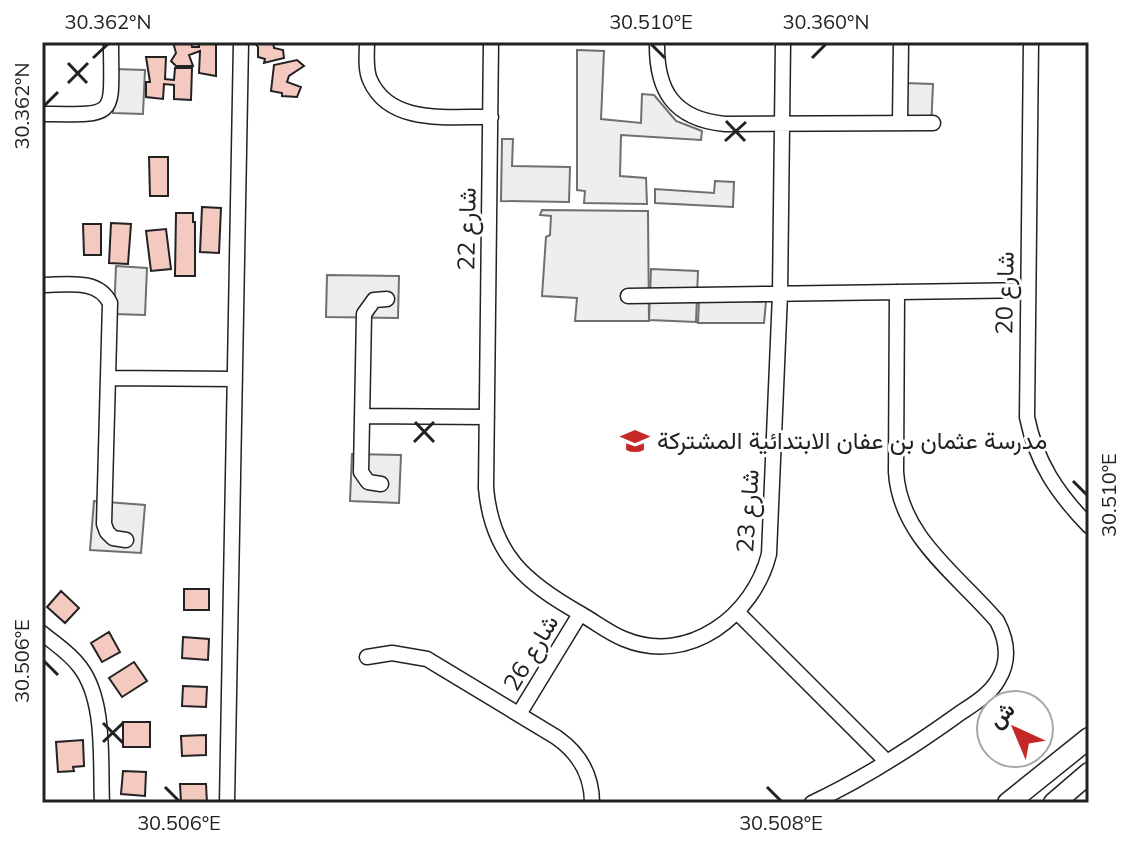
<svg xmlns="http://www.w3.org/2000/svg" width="1131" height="845" viewBox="0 0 1131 845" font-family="Mulish,Vazirmatn,sans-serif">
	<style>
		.green { fill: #eee; stroke: #6f6f6f; stroke-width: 2 }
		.parking { fill: #ededed; stroke: #6f6f6f; stroke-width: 2 }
		.building { fill: #f3c9c0; stroke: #222; stroke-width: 2 }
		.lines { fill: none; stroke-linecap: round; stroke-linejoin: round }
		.minor-casing { stroke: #222; stroke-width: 17 }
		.secondary-casing { stroke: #222; stroke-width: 23 }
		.minor { stroke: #fff; stroke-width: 14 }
		.secondary { stroke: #fff; stroke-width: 20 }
		.ticks { fill: none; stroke: #222; stroke-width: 3 }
		.labels { text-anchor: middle; stroke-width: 6; stroke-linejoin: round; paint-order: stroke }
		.street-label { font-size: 24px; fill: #222; stroke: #fff }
		.poi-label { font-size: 24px; fill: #222; stroke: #fff; text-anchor: start }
		.neatline { fill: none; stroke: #222; stroke-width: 3 }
		.ticks-label { font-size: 20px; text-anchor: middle; fill: #222 }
	</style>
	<rect width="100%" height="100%" fill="#fff"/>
	<path class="green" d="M577 50 604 51 601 119 641 123 642 94 654 95 676 121 702 131 701 140 621 135 620 176 646 178 647 204 584 203 585 191 577 190Z
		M502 139H513L512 166 570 167 569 202 501 201Z
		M715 181 734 182 733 207 655 203V189L714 193Z
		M542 210 648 211 649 321H575L577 298 542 296 546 237 550 235 551 216 540 215Z
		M699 299 766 301 764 323H698Z"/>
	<path class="parking" d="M114 69 145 70 143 114 113 113Z
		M904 83 933 84 931 130 903 129Z
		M116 266 147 268 145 315 114 314Z
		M651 269 698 271 696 322 649 320Z
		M327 275 399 276 398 318 326 317Z
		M352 454 401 455 399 503 350 501Z
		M94 501 145 505 141 553 90 550Z"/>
	<path class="building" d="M173 42H191L192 47H199V42H216V76L199 73 200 51 189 55 193 66H176L171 61 176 53Z
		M254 42H273L274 48 283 50 284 58 264 63 265 59 258 57V47Z
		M146 57H166L165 79 174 80 175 68H192L191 100 174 99V85L164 84 163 99 146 97V82H150Z
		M297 60 304 66 289 76 287 82 301 87 297 97 282 96V93L271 91 274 65Z
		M149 157H168V196H150Z
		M202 207 221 208 219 253 200 252Z
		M176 213H193V222H195V276H175Z
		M111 223 131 224 128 264 109 263Z
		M83 224H101V255H84Z
		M166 229 171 269 151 271 146 231Z
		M184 589H209V610H184Z
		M61 591 79 608 65 623 47 607Z
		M109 632 120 652 102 662 91 643Z
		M183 637 209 639 208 660 182 658Z
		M134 662 147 681 122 697 109 678Z
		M183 686 207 687 206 707 182 706Z
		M123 722H150V747H123Z
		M206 735V755L182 756 181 736Z
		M83 740 84 766 73 767 74 771 58 772 56 742Z
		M123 771 146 772 145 796 121 794Z
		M180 784H206L207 803H181Z"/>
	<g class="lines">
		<defs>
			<path id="minor" d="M367 42C367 54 365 69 370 80 390 126 451 116 491 117
				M491 42 486 488C492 555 526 583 581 614 595 622 609 633 624 639 689 666 754 615 769 554L780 294 783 42
				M657 42C656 90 673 119 725 124L933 123
				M1031 42 1027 417C1036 462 1057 493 1089 526
				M42 114C120 115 111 118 111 42
				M900 123 901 42
				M42 285C66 285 98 278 110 303L104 524 107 532 113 538 126 540
				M628 296 1027 290
				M109 378 235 379
				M362 416 487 417
				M381 484 368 482 361 472 364 314 374 300 387 299
				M738 613 887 762
				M42 633C55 644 70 653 80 667 106 701 100 761 102 803
				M367 657 392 653 427 659 556 737C579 753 592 774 592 803
				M519 714 580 614
				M227 803 241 42
				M812 803C863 779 910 749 956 716 970 706 989 696 998 680 1010 661 1007 640 997 621 958 575 900 537 896 472L897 292"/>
			<path id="secondary" d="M1008 803 1089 738
				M1054 803 1089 773"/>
		</defs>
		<use href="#minor" class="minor-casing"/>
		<use href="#secondary" class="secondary-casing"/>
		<use href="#minor" class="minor"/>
		<use href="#secondary" class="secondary"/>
	</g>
	<path class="ticks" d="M651 44 665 58M93 58 108 44M812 58 826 44M68 63 87 83M68 83 88 63M44 106 58 92M726 121 745 141M725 141 746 122M415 422 434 442M414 442 434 422M1073 481 1087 495M44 661 58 675M103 723 123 743M103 742 123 723M165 787 179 801M767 787 781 801"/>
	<defs>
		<symbol id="school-bare" viewBox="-9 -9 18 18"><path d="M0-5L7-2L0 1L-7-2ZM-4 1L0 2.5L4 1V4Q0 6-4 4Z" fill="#c62828" stroke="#fff" stroke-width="2.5" paint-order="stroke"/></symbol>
	</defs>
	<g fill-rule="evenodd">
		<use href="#school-bare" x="615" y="421" width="40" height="40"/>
	</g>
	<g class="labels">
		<g class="street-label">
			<text transform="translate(467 229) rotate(-89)" y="8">شارع 22</text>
			<text transform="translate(1005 293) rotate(-89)" y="8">شارع 20</text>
			<text transform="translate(748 511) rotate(-86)" y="8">شارع 23</text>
			<text transform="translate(531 653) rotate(-59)" y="8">شارع 26</text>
		</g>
		<g class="poi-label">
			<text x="657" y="449">مدرسة عثمان بن عفان الابتدائية المشتركة</text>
		</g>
	</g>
	<rect width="1131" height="845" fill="none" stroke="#ffffff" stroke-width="88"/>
	<g transform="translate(1015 729) rotate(316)"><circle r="38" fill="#ffffff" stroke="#a7a7a7" stroke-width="2"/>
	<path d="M0-6L14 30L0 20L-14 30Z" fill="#c62828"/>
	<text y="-12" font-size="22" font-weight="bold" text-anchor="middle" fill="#222222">ش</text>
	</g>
	<rect x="44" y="44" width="1043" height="757" class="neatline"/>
	<g class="ticks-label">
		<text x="108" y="29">30.362°N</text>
		<text x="651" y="29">30.510°E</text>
		<text x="826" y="29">30.360°N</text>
		<text transform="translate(22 106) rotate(-90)" y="7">30.362°N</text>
		<text transform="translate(1109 495) rotate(-90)" y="7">30.510°E</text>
		<text transform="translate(22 661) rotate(-90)" y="7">30.506°E</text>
		<text x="179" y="830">30.506°E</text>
		<text x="781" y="830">30.508°E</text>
	</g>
</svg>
